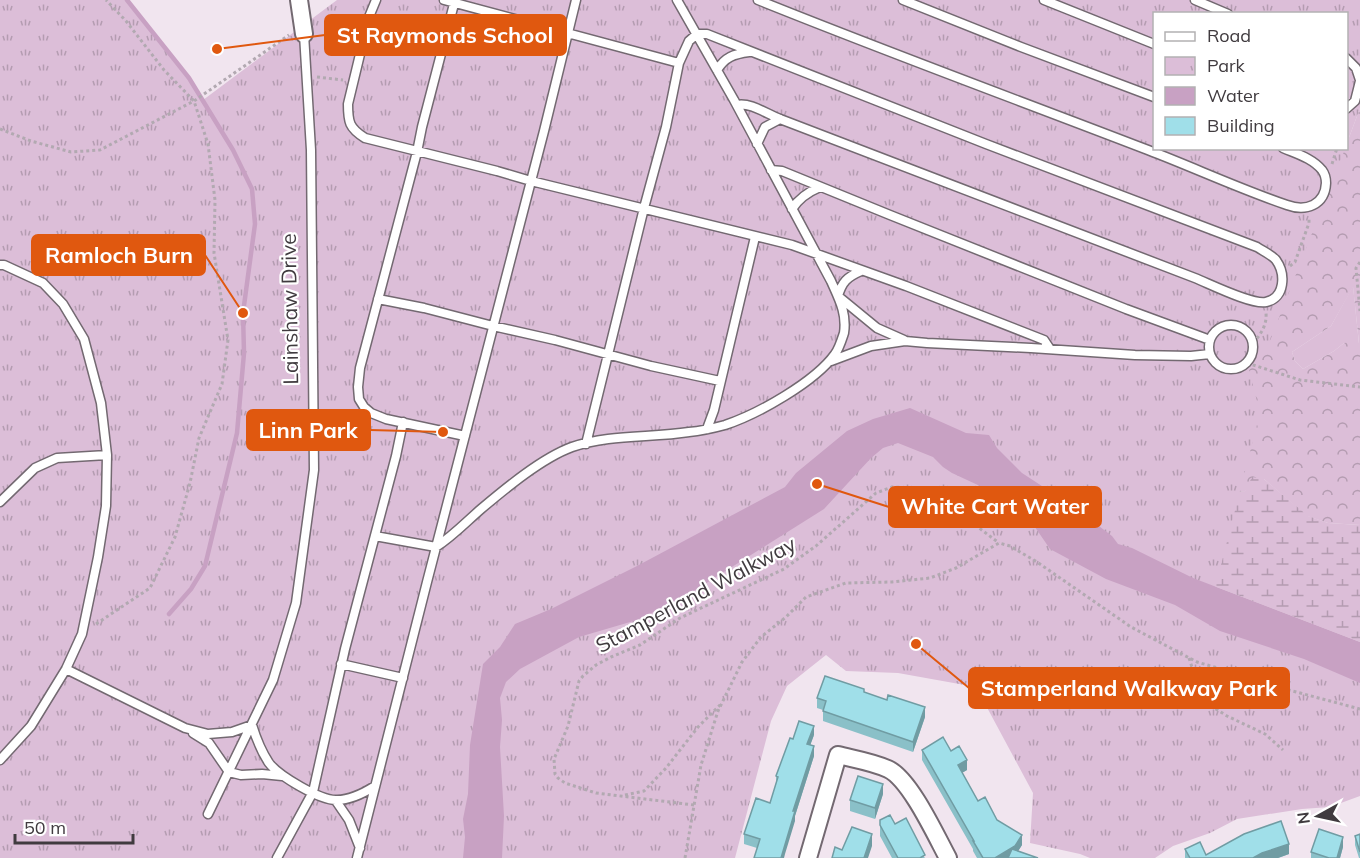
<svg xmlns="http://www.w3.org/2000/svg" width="1360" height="858" viewBox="0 0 1360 858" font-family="Mulish,sans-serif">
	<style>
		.grass { fill: #dcbed8 }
		.forest { fill: url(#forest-crowns); fill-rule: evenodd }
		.wetland { fill: url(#wetland-marsh) }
		.park { fill: url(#park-tufts) }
		.water { fill: #c8a1c3 }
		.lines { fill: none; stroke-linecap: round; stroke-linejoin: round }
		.stream { stroke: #c8a1c3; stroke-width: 4.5 }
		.lane-casing { stroke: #736971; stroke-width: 11 }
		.street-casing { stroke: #736971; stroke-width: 20 }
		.path { stroke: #b2a9b1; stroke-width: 3; stroke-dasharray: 3 3; stroke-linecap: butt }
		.lane { stroke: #fff; stroke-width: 8 }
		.street { stroke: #fff; stroke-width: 16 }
		.wall { fill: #8ac0c8 }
		.shaded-wall { fill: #709ca3 }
		.building { fill: #a0dfe9; stroke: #709ca3; stroke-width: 1.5 }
		.labels { text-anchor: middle; stroke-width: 4.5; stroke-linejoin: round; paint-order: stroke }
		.street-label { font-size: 21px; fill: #403b3f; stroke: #fff }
		.leader { fill: none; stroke: #e0580f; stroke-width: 2 }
		.callout-dot { fill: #e0580f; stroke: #fff; stroke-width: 2 }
		.callout { fill: #e0580f; stroke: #e0580f; stroke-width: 2 }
		.callout-label { font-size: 22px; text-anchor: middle; font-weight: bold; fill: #fff }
	</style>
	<defs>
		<pattern id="forest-crowns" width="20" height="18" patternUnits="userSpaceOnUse" patternTransform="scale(1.5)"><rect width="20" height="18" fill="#dcbed8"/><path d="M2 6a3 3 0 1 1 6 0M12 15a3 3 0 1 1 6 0" fill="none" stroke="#b49cb1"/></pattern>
		<pattern id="wetland-marsh" width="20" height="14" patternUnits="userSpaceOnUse" patternTransform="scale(1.5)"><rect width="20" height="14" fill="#dcbed8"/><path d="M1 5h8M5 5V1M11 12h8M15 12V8" fill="none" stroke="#b49cb1"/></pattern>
		<pattern id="park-tufts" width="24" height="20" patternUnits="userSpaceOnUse" patternTransform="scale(1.5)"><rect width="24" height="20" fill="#dcbed8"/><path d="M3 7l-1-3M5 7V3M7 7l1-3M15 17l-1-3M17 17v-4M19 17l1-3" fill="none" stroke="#b49cb1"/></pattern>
	</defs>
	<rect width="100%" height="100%" fill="#f1e5ef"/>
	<path class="grass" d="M1353 286 1359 344 1344 343 1334 351 1303 369 1295 361 1292 352 1331 326Z"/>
	<path class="forest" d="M1360 108V525L1328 523 1307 516 1264 479 1245 491 1211 496 1199 468 381 858 1345 149 1346 148 1347 143ZM1353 287 1359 343 1353 342 1344 343 1334 351 1303 369 1295 361 1292 352 1331 326Z"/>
	<path class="wetland" d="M1252 477 1264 479 1308 516 1328 523 1360 525V642L1193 578 1212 496 1245 491Z"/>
	<path class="park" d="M0 0H127L189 78 203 100 337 0H1360V108L1347 143 1346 14H1154V148L1345 149 1264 356 1249 370 1260 413 1212 600 1360 663V796L1330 807 1302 809 1237 819 1210 833 1173 846 1155 858H1090L1080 854 1030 843 1033 793 976 687 898 673 846 671 826 655 787 686 771 721 735 858H0Z"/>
	<path class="water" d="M910 408 966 433 989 435 997 448 1022 473 1074 507 1112 536 1118 544 1132 548 1193 578 1360 642V683L1304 659 1220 631 1175 605 1106 579 1050 549 1026 514 1005 508 995 493 952 473 943 467 933 457 898 443 883 448 871 458 824 509 681 599 637 620 579 637 520 669 506 682 500 698 502 720 500 747 504 816 502 858H463L465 837 463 819 468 794 470 745 483 664 500 647 515 624 551 609 637 566 785 487 796 473 847 431 873 419Z"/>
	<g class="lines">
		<path class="stream" d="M127 0 189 78 233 150 252 189 255 224 243 313 244 353 237 433 205 566 191 589 169 614"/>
		<defs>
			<path id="lane" d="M376 0 369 17 348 104C348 122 349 128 365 138L497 171 531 181 792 245 906 286 1044 340 1050 349
				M444 0 679 63
				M455 0 422 127 417 152 360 368 358 387 359 399 364 407 371 413 386 419 465 436
				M758 0C887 52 1018 100 1148 150 1195 168 1240 189 1287 205 1306 212 1325 205 1326 183 1326 178 1325 174 1322 170 1312 158 1297 154 1283 148
				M903 0 1021 47 1154 97
				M1044 0 1154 44
				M1195 0 1228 14
				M1346 58 1356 68 1360 80
				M717 70C725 57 734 54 749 52
				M1346 109 1355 101 1360 81
				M757 144 765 127 780 119
				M771 170 782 171 890 215 1126 309 1210 340
				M792 209C799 198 808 192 820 187
				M0 265H4L43 283 63 304 84 339 101 403 107 455 106 506 98 557 82 634 66 669 31 726 0 760
				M861 271C847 277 842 282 838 296L877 328 904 340
				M378 299 424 308 493 326 555 340 651 366 720 381
				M1209 347a22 22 0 1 1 44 0a22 22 0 1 1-44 0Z
				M831 361 871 346 905 341 927 343 1031 348 1135 355 1191 356 1210 354
				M707 429 714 410 755 237
				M586 444 644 208 666 127 679 63 689 41 697 34H707L986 144 1257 247C1263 251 1272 255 1276 260 1286 274 1285 298 1266 302 1252 305 1210 284 1195 278L780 119C767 114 750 102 737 105
				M0 502 35 468 57 458 107 455
				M375 536 436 547C453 536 466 522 481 509 506 488 542 458 572 447 609 434 651 438 689 432 701 431 714 428 725 425 758 414 815 382 835 354 839 349 842 339 844 333 847 313 839 299 831 281L734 100 677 0
				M341 664 403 678
				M66 669 185 728 208 734 232 732 252 725C256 738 261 751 269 763 279 776 321 801 337 800 351 800 364 793 375 786
				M193 733 209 743 229 772 241 775 262 774 282 776
				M336 801 349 820 360 848
				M208 814 273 680 296 603 314 470 311 150 304 34
				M277 858 313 792 345 649 396 456 403 422
				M357 858 427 582 544 131 576 0"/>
			<path id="street" d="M299 0 304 34
				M808 858 838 755C854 759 873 762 888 769 910 779 936 836 948 858"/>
		</defs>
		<use href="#lane" class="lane-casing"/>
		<use href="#street" class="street-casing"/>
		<path class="path" d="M317 77 343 80
			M0 129 31 141 71 152 100 150 194 101 289 35
			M1332 164 1337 148
			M1360 262 1356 268 1360 311
			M1290 266 1295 262 1309 223V218
			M1253 343C1261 334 1267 325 1266 313
			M1247 363 1300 380 1360 387
			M96 624 150 588 175 537 190 483 199 438 222 384 228 340 214 253 215 200 208 144 194 101 164 70 126 21 106 0
			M1189 658 1203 701 1227 716 1265 734 1283 750
			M625 795 644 791 666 768 698 727 720 705
			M694 805 596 793 565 783 558 778 555 774 554 759 568 726 579 681 583 676 596 665 611 657 640 645 680 618 784 569 816 546 876 493 892 487 918 488 934 494 999 543
			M685 858 701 765 718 711 742 662 761 637 786 617 806 597 846 583 892 582 930 578 956 568 999 543 1010 546 1037 562 1131 627 1197 662 1242 675 1285 689 1360 709"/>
		<use href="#lane" class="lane"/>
		<use href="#street" class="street"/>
	</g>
	<path class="wall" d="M864 692 925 717 913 752 823 721V710L817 708V698Z
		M814 735 810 745 814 756 795 816V821L757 848 744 844V834L770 803 776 783V776Z
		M922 750 951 751 967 770 962 773 978 801 1022 845 1018 851 1038 858H977L973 851V849L922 760Z
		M883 794 875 819 850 811V800Z
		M880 820 895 824 925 858H892L880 836Z
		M1360 834V858H1359L1355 845V836Z
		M1343 847 1340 858H1311V852Z
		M1185 849 1206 855 1289 854 1278 858H1185Z"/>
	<path class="shaded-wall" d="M925 707V717L913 752V742Z
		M814 726V735L807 754V744Z
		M814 746V756L795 816V821L785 854 784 858H781L793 811Z
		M967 760V770L958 775V765Z
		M883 784V794L875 819V808Z
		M872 834V846L868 858H864Z
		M1022 835V845L1015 856 1013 858H995Z
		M1343 837V847L1340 858H1337Z
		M1289 844V854L1278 858H1253L1262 853Z"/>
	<path class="building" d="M825 676 864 689V692L887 700 888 695 925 707 913 742 823 711 826 701 817 698Z
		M799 721 814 726 807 744 814 746 793 811H795L781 858H754L760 839 744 834 756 798 770 803 778 777 776 776 790 738 793 739Z
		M943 737 951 751 959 746 967 760 958 765 978 801 985 797 997 820 1022 835 1015 846 995 858H983L973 841H974L922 750Z
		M858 776 883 784 875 808 850 800Z
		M890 815 895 824 906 818 925 855 920 858H898L880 825V820Z
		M1281 821 1289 844 1262 853 1253 858H1190L1185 849 1200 842 1206 855 1244 834Z
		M852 827 872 834 864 858H832L835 847 842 850Z
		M1319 829 1343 837 1337 858H1329L1311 852Z
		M1360 834V852L1355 836Z
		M1012 849 1038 858H1008Z"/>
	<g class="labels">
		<g class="street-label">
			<text transform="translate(290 309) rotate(-91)" y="7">Lainshaw Drive</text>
			<text transform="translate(696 595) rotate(-28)" y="7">Stamperland Walkway</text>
		</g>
	</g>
	<path class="leader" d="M217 49L325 35M243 313L205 255M443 432L370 430M817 484L889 507M916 644L969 688"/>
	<g class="callout-dot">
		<circle cx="217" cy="49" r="6"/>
		<circle cx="243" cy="313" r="6"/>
		<circle cx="443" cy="432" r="6"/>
		<circle cx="817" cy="484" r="6"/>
		<circle cx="916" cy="644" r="6"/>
	</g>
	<g class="callout">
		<rect x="325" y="15" width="241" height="40" rx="6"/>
		<rect x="32" y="235" width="173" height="40" rx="6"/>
		<rect x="247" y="410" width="123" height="40" rx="6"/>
		<rect x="889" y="487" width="212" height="40" rx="6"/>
		<rect x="969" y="668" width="320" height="40" rx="6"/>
	</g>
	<g class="callout-label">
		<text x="445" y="43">St Raymonds School</text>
		<text x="119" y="263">Ramloch Burn</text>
		<text x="308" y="438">Linn Park</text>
		<text x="995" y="514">White Cart Water</text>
		<text x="1129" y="696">Stamperland Walkway Park</text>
	</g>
	<rect x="1153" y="12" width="195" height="138" fill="#ffffff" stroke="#b3b1b2" stroke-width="1.5"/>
	<rect x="1165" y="32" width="30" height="9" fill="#ffffff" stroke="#b3b1b2" stroke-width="1.5"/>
	<text x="1207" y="42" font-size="18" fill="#403b3f">Road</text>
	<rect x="1165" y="57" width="30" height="18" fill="url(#park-tufts)" stroke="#b3b1b2" stroke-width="1.5"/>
	<text x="1207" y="72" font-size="18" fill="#403b3f">Park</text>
	<rect x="1165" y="87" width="30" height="18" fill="#c8a1c3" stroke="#b3b1b2" stroke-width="1.5"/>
	<text x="1207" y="102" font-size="18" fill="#403b3f">Water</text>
	<rect x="1165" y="117" width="30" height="18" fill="#a0dfe9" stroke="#b3b1b2" stroke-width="1.5"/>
	<text x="1207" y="132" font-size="18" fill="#403b3f">Building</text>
	<g transform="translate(1318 816) rotate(262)" stroke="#ffffff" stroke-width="4.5" paint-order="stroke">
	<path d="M0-4.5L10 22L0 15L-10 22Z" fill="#403b3f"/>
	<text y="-9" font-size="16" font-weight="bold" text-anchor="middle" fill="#403b3f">N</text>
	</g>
	<path d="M15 834v9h118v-9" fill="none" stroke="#403b3f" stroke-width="3"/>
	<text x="24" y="834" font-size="18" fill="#403b3f" stroke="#ffffff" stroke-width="4.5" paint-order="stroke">50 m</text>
</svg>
